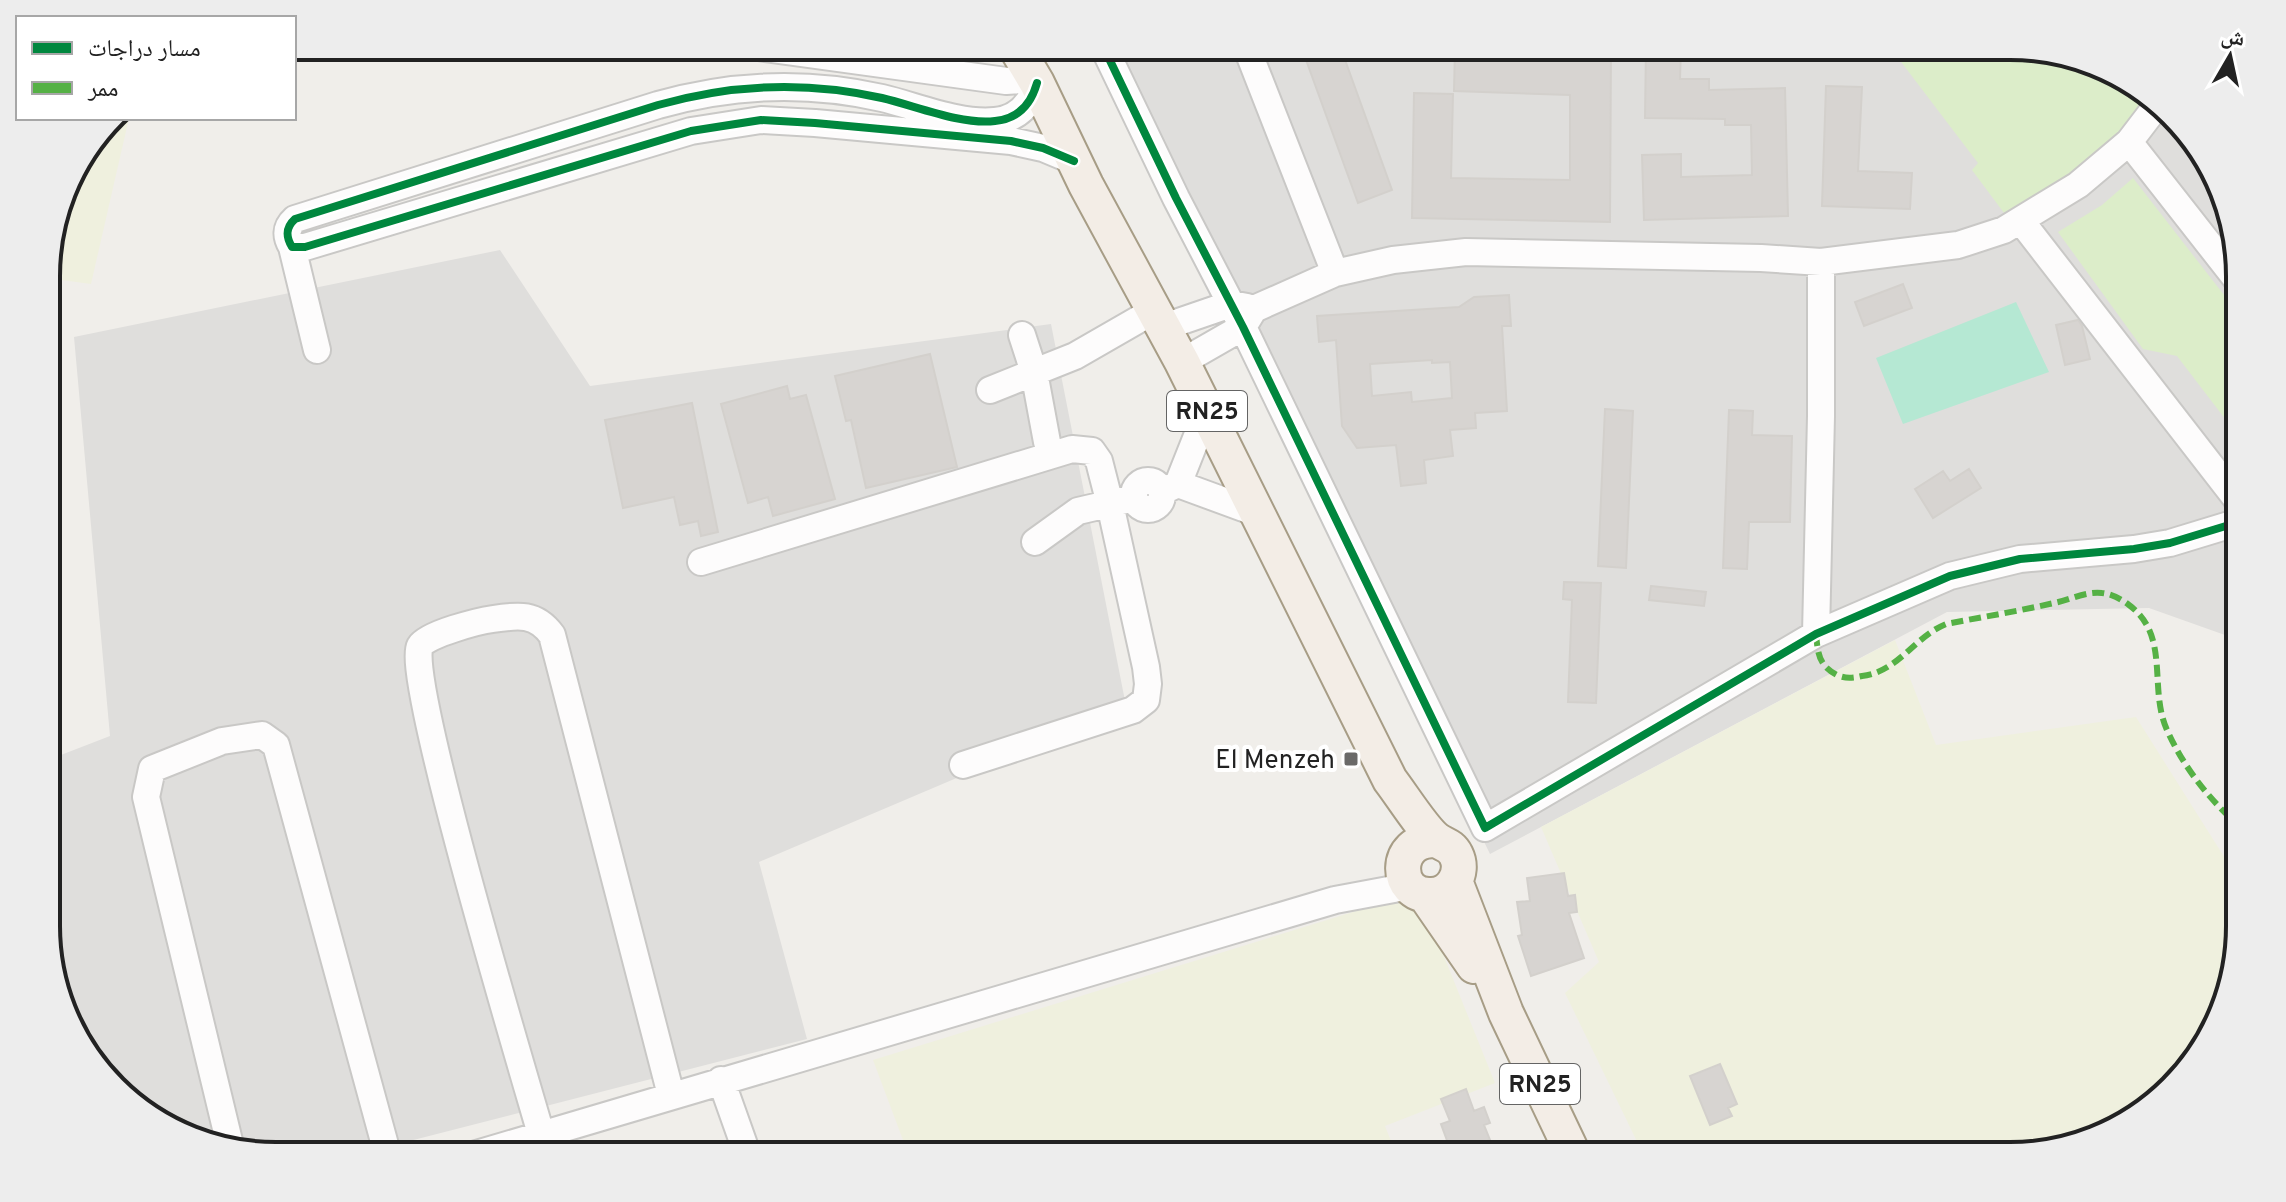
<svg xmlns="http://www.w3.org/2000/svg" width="2286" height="1202" viewBox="0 0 2286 1202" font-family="Overpass,'Noto Naskh Arabic',sans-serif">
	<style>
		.residential { fill: #dfdedc }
		.farmland { fill: #eff0de }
		.grass { fill: #dcedc9 }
		.pitch { fill: #b5e8d3 }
		.building { fill: #d7d4d1; stroke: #d3d0cc; stroke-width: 2; fill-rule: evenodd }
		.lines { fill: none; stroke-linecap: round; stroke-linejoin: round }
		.minor-casing { stroke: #c9c8c6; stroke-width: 30 }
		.major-casing { stroke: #a79d86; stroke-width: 38 }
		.minor { stroke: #fdfcfc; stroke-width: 26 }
		.major { stroke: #f3ede6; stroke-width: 34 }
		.quiet { stroke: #55b145; stroke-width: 6; stroke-dasharray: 12 6; stroke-linecap: butt }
		.cycleway-casing { stroke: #fff; stroke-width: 13 }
		.cycleway { stroke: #00873e; stroke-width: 8 }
		.poi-dot { fill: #6a6968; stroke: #fff; stroke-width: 3 }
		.labels { text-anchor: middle; stroke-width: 8; stroke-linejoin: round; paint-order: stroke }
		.shield { fill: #fff; stroke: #646464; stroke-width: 2 }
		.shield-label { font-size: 24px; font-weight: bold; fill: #222 }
		.poi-label { font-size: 26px; fill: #222; stroke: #fff; text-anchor: end }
		.rim { fill: none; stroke: #222; stroke-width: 4 }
	</style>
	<rect width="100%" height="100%" fill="#f0eeea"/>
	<path class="residential" d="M1098 46H2010L2112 70 2201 148 2238 247 2239 640 2149 608 1947 612 1490 854Z
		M500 250 590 386 1051 324 1126 706 759 862 807 1039 351 1156H276L174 1132 85 1054 48 956V760L110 736 74 337Z"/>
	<path class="farmland" d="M113 118H129L91 284 47 278V261L70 175Z
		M1895 640 1936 745 2136 717 2240 882V926L2216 1028 2137 1117 2024 1156H1644L1565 993 1599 962 1541 827Z
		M1418 892 1495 1083 1385 1126 1397 1156H909L873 1060Z"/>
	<path class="grass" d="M1889 46H2010L2106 69 2145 109 2077 172 2007 217 1972 170 1978 163Z
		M2133 178 2238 313 2239 437 2177 356 2143 349 2058 232 2102 205Z"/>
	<path class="pitch" d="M2016 302 2049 372 1903 424 1876 358Z"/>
	<path class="building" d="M1301 46H1340L1392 190 1358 203Z
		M1570 46H1611L1610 222 1412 218 1414 93 1453 94 1451 178 1570 180V95L1454 91 1455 48 1570 52Z
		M1646 46H1681L1680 79H1709V90L1785 88 1788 216 1644 220 1642 155 1681 154V177L1752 175 1751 125H1725V119L1645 118Z
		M1826 86 1862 87 1858 171 1912 173 1910 209 1822 206Z
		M1903 284 1912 308 1864 326 1855 302Z
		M1509 295 1511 326H1502L1507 411 1475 413 1476 428 1450 430 1453 456 1424 460 1426 483 1401 486 1396 445 1357 448 1342 426 1336 340 1319 342 1317 316 1459 307 1474 297ZM1432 360V363L1450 362 1452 398 1412 402 1411 392 1372 396 1370 364Z
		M2078 320 2082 326 2090 359 2065 365 2056 325Z
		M930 354 957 467 866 488 851 420 846 421 835 376Z
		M787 386 790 399 806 395 835 499 773 516 768 497 748 503 721 404Z
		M692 403 718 532 701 536 698 521 680 525 674 497 623 508 605 420Z
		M1605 409 1633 411 1626 568 1598 566Z
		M1729 410 1753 411 1752 435 1792 436 1790 522H1749L1747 569 1723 568Z
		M1969 469 1981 488 1933 518 1915 489 1943 471 1950 481Z
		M1564 582 1601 583 1596 703 1568 702 1572 600 1563 599Z
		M1651 586 1706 592 1704 606 1649 600Z
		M1564 873 1568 896 1575 895 1577 912 1569 913 1584 958 1531 976 1518 936 1522 935 1517 902 1530 901 1527 878Z
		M1720 1064 1737 1104 1728 1108 1732 1116 1710 1125 1690 1076Z
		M1466 1089 1474 1111 1484 1107 1490 1123 1484 1125 1490 1140 1452 1154 1441 1124 1450 1121 1441 1099Z"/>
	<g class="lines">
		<defs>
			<path id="minor" d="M751 46 1006 81 1034 79
				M1103 46 1176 198 1243 327 1485 828 1816 634 1950 576 2020 559 2134 549 2170 543 2239 522
				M1246 46 1335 273
				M1037 83C1031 104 1018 119 995 121 961 125 916 106 882 98 807 81 732 84 658 105L295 219C285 228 286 237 292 247H305L691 131 761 120 815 123 1011 141 1043 148 1074 161
				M2129 142 2238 281
				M2021 221 2239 502
				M292 247 317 350
				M1164 327 1231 304 1247 307
				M1022 335 1034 372 1047 442
				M1182 362 1243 327 1254 309 1335 273 1393 260 1466 252 1761 258 1821 262 1958 245 2004 230 2078 185 2129 142 2155 108
				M990 390 1075 356 1155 310
				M1134 495a14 14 0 1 1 28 0a14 14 0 1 1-28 0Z
				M1178 484 1257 513
				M1163 491 1178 484 1207 411
				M1035 542 1078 511 1134 498
				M701 562 1072 449 1092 451 1099 461 1110 504 1146 667 1148 684 1146 700 1133 710 963 765
				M1816 634 1821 416V262
				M721 1080 748 1156
				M541 1134C524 1075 404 675 420 646 427 634 479 621 493 619 519 615 536 613 552 635L671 1095
				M230 1145 146 797 152 769 222 741 262 735 276 745 388 1156
				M470 1156 1335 900 1410 886"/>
			<path id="major" d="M1015 46 1037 83 1086 185 1182 362 1390 780C1401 794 1424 831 1437 840 1444 845 1451 845 1456 855 1465 873 1451 895 1431 895 1394 897 1392 839 1436 840
				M1455 881 1506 1013 1574 1156
				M1425 895 1474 966"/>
		</defs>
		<use href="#minor" class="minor-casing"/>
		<use href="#major" class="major-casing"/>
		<use href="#minor" class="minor"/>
		<use href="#major" class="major"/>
		<path class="quiet" d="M1816 634C1818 653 1818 665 1837 675 1846 679 1853 678 1862 676 1898 672 1914 637 1946 624 1982 617 2019 611 2054 603 2070 600 2086 591 2102 593 2112 594 2121 599 2129 605 2171 636 2148 688 2167 730 2184 768 2209 799 2240 827"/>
		<defs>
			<path id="cycleway" d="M1103 46 1176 198 1243 327 1485 828 1816 634 1950 576 2020 559 2134 549 2170 543 2239 522
				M1037 83C1031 104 1018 119 995 121 961 125 916 106 882 98 807 81 732 84 658 105L295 219C285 228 286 237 292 247H305L691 131 761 120 815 123 1011 141 1043 148 1074 161"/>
		</defs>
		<use href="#cycleway" class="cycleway-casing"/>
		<use href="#cycleway" class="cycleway"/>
	</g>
	<rect class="poi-dot" x="1343" y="751" width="16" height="16" rx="4"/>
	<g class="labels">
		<g class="shield">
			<rect x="1167" y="391" width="80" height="40" rx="6"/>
			<rect x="1500" y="1064" width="80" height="40" rx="6"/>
		</g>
		<g class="shield-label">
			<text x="1207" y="419">RN25</text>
			<text x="1540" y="1092">RN25</text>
		</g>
		<g class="poi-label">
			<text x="1335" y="768">El Menzeh</text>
		</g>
	</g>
	<path d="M0 0H2286V1202H0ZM276 60H2010A216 216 0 0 1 2226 276V926A216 216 0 0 1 2010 1142H276A216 216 0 0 1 60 926V276A216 216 0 0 1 276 60Z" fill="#ededed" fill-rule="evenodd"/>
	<path class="rim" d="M276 60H2010A216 216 0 0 1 2226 276V926A216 216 0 0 1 2010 1142H276A216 216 0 0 1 60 926V276A216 216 0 0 1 276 60Z"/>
	<rect x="16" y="16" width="280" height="104" fill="#ffffff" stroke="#a7a7a7" stroke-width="2"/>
	<rect x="32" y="42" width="40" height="12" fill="#00873e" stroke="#a7a7a7" stroke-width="2"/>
	<text x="88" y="56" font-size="24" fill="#222222">مسار دراجات</text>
	<rect x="32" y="82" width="40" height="12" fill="#55b145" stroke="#a7a7a7" stroke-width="2"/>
	<text x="88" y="96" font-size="24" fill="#222222">ممر</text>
	<g transform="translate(2230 56) rotate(9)" stroke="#ffffff" stroke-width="6" paint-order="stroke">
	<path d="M0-6L14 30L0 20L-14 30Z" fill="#222222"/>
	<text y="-12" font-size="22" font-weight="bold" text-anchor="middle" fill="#222222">ش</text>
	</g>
</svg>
